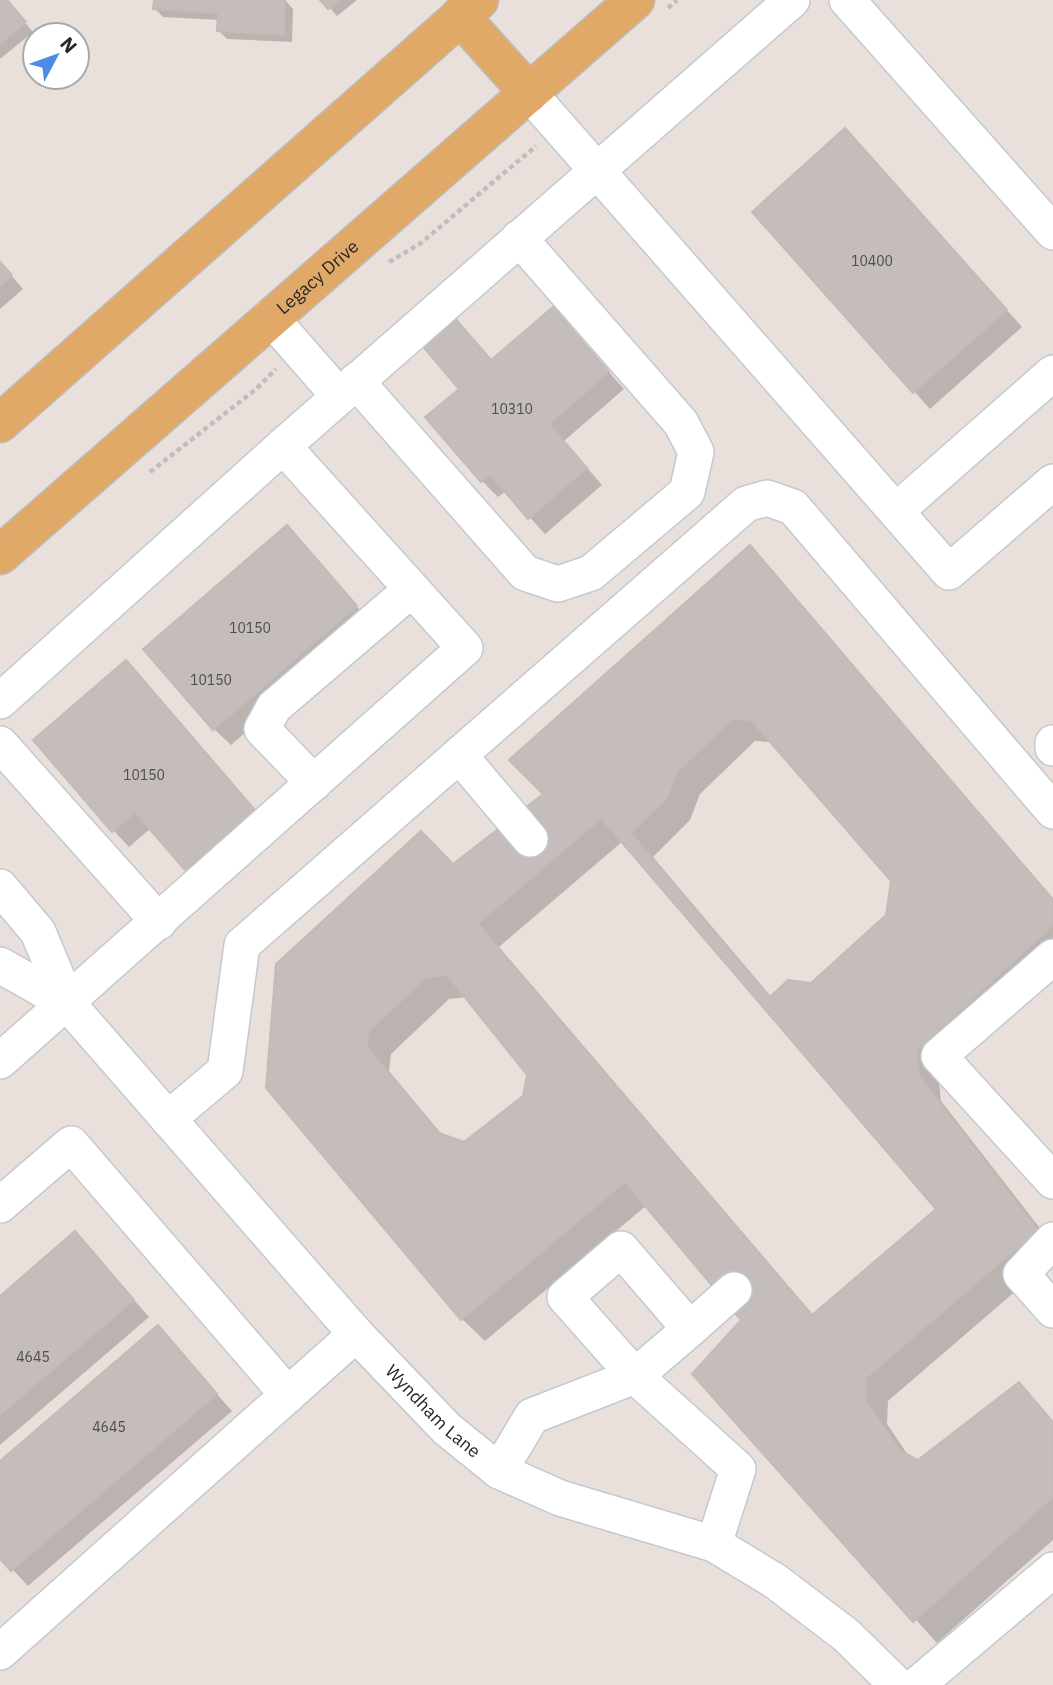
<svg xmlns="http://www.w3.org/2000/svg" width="1053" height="1685" viewBox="0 0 1053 1685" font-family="'IBM Plex Sans',sans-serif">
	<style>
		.shadow { fill: #0003; fill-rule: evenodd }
		.building { fill: #c4bdbb; stroke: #c4bbb5; stroke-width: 2; fill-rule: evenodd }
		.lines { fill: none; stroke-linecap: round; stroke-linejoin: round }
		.minor-casing { stroke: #c3c9d0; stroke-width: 38 }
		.major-casing { stroke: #bebebe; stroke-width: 41 }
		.path { stroke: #bebebe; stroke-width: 4.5; stroke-dasharray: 5 3.5; stroke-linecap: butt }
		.minor { stroke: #fff; stroke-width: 35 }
		.major { stroke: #e0a968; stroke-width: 38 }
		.labels { text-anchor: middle; stroke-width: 5; stroke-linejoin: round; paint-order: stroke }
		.number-label { font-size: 14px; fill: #4f4d4d }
		.street-label { font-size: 18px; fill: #282828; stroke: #fff }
	</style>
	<rect width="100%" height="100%" fill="#e9e0db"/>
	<path class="shadow" d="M0 0H6L33 32 0 59Z
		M156 0H285L293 9 292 42 227 39 219 31 220 20 163 17 155 9Z
		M323 0H357L337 16Z
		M862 147 1022 327 930 409 754 212Z
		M0 262 23 289 0 309Z
		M553 309 624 389 564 441 602 485 545 534 506 491 498 497 482 481 461 389 453 318 492 362Z
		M303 544 372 624 231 745 214 729Z
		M750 548 1053 898V968L938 1074 941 1101 1053 1245V1259L888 1401 887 1424 910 1458 918 1462 1019 1384 1053 1421V1540L937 1643 694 1374 743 1320 647 1205 485 1341 462 1319 268 1087 453 866 545 795ZM755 741 773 742 893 881 888 916 811 985 772 998 653 857 690 820 700 794ZM623 841 939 1209 814 1316 499 947ZM467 997 529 1074 525 1097 464 1144 444 1137 389 1071 391 1054 449 999Z
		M126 663 270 828 203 885 151 828 129 847 113 830Z
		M75 1233 149 1317 0 1445V1298Z
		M158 1328 232 1411 28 1586 0 1556V1463Z"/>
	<path class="building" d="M0 0H7L26 22 0 44Z
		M154 0H285L284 35 217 31 218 13 153 9Z
		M320 0H339L328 9Z
		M845 128 1007 310 913 393 752 212Z
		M0 262 12 275 0 286Z
		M553 307 609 372 549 424 587 468 528 519 490 474 481 482 425 417 459 389 421 344 453 316 491 360Z
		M287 525 357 606 213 730 143 649Z
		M750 545 1053 900V925L916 1051 919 1076 1038 1230 866 1378 865 1400 900 1450 918 1460 1019 1382 1053 1422V1497L913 1622 692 1374 741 1320 625 1182 461 1320 266 1088 276 964 421 831 453 864 543 794 509 760ZM732 719 751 720 891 881 886 915 811 983 788 980 770 997 631 833 667 798 677 772ZM601 818 936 1209 812 1315 478 924ZM447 975 527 1075 523 1096 464 1142 439 1133 367 1047 369 1031 426 977Z
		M126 660 255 810 185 870 135 812 112 832 33 740Z
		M75 1231 134 1300 0 1415V1296Z
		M158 1325 217 1394 11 1571 0 1559V1461Z"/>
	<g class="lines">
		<defs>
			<g id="minor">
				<path d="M847 0 1053 232"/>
				<path d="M529 93 949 572 1053 482"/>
				<path d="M270 317 339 396"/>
				<path d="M356 381 525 573 558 584 591 573 687 492 696 452 681 423 519 238"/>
				<path d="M896 511 1053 373"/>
				<path d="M0 701 283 446"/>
				<path d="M1053 743V748"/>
				<path d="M0 744 159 922"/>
				<path d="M459 755 530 839"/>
				<path d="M314 783 262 729 274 707 412 589"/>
				<path id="s1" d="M0 887 38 932 68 1004 356 1334 447 1429 499 1471 560 1498 714 1544 775 1581 846 1635 897 1685"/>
				<path d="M1053 957 939 1056 1053 1181"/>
				<path d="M0 965 68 1004"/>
				<path d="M0 1061 465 648 283 446 792 0"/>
				<path d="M168 1119 225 1071 242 945 746 504 767 498 793 507 1053 811"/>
				<path d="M0 1205 71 1144 288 1395"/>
				<path d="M1053 1240 1021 1274 1053 1310"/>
				<path d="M690 1329 734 1290"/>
				<path d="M499 1471 532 1416 635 1376 565 1297 621 1249 690 1329 635 1376 738 1469 714 1544"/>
				<path d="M0 1652 356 1334"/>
				<path d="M917 1685 1053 1570"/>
			</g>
			<g id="major">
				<path d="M460 16 529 93"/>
				<path d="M0 423 479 0"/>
				<path id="s2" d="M0 555 635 0"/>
			</g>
		</defs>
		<use href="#minor" class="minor-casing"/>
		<use href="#major" class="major-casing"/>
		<path class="path" d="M668 8 677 0
			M389 262 421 243 536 146
			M150 472 255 390 276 369"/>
		<use href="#minor" class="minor"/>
		<use href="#major" class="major"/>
	</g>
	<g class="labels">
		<g class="number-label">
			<text x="872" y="266">10400</text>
			<text x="512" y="414">10310</text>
			<text x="250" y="633">10150</text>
			<text x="211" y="685">10150</text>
			<text x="144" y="780">10150</text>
			<text x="33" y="1362">4645</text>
			<text x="109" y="1432">4645</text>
		</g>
		<g class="street-label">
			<text dy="6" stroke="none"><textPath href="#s2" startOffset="422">Legacy Drive</textPath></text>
			<text dy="6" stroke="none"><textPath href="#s1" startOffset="684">Wyndham Lane</textPath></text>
		</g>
	</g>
	<g transform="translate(56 56) rotate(49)"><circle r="33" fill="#ffffff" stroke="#a9a9a9" stroke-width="2"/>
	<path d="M0-5L12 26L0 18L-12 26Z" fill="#4c8ce5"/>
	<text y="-10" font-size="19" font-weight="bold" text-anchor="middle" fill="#282828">N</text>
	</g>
</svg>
